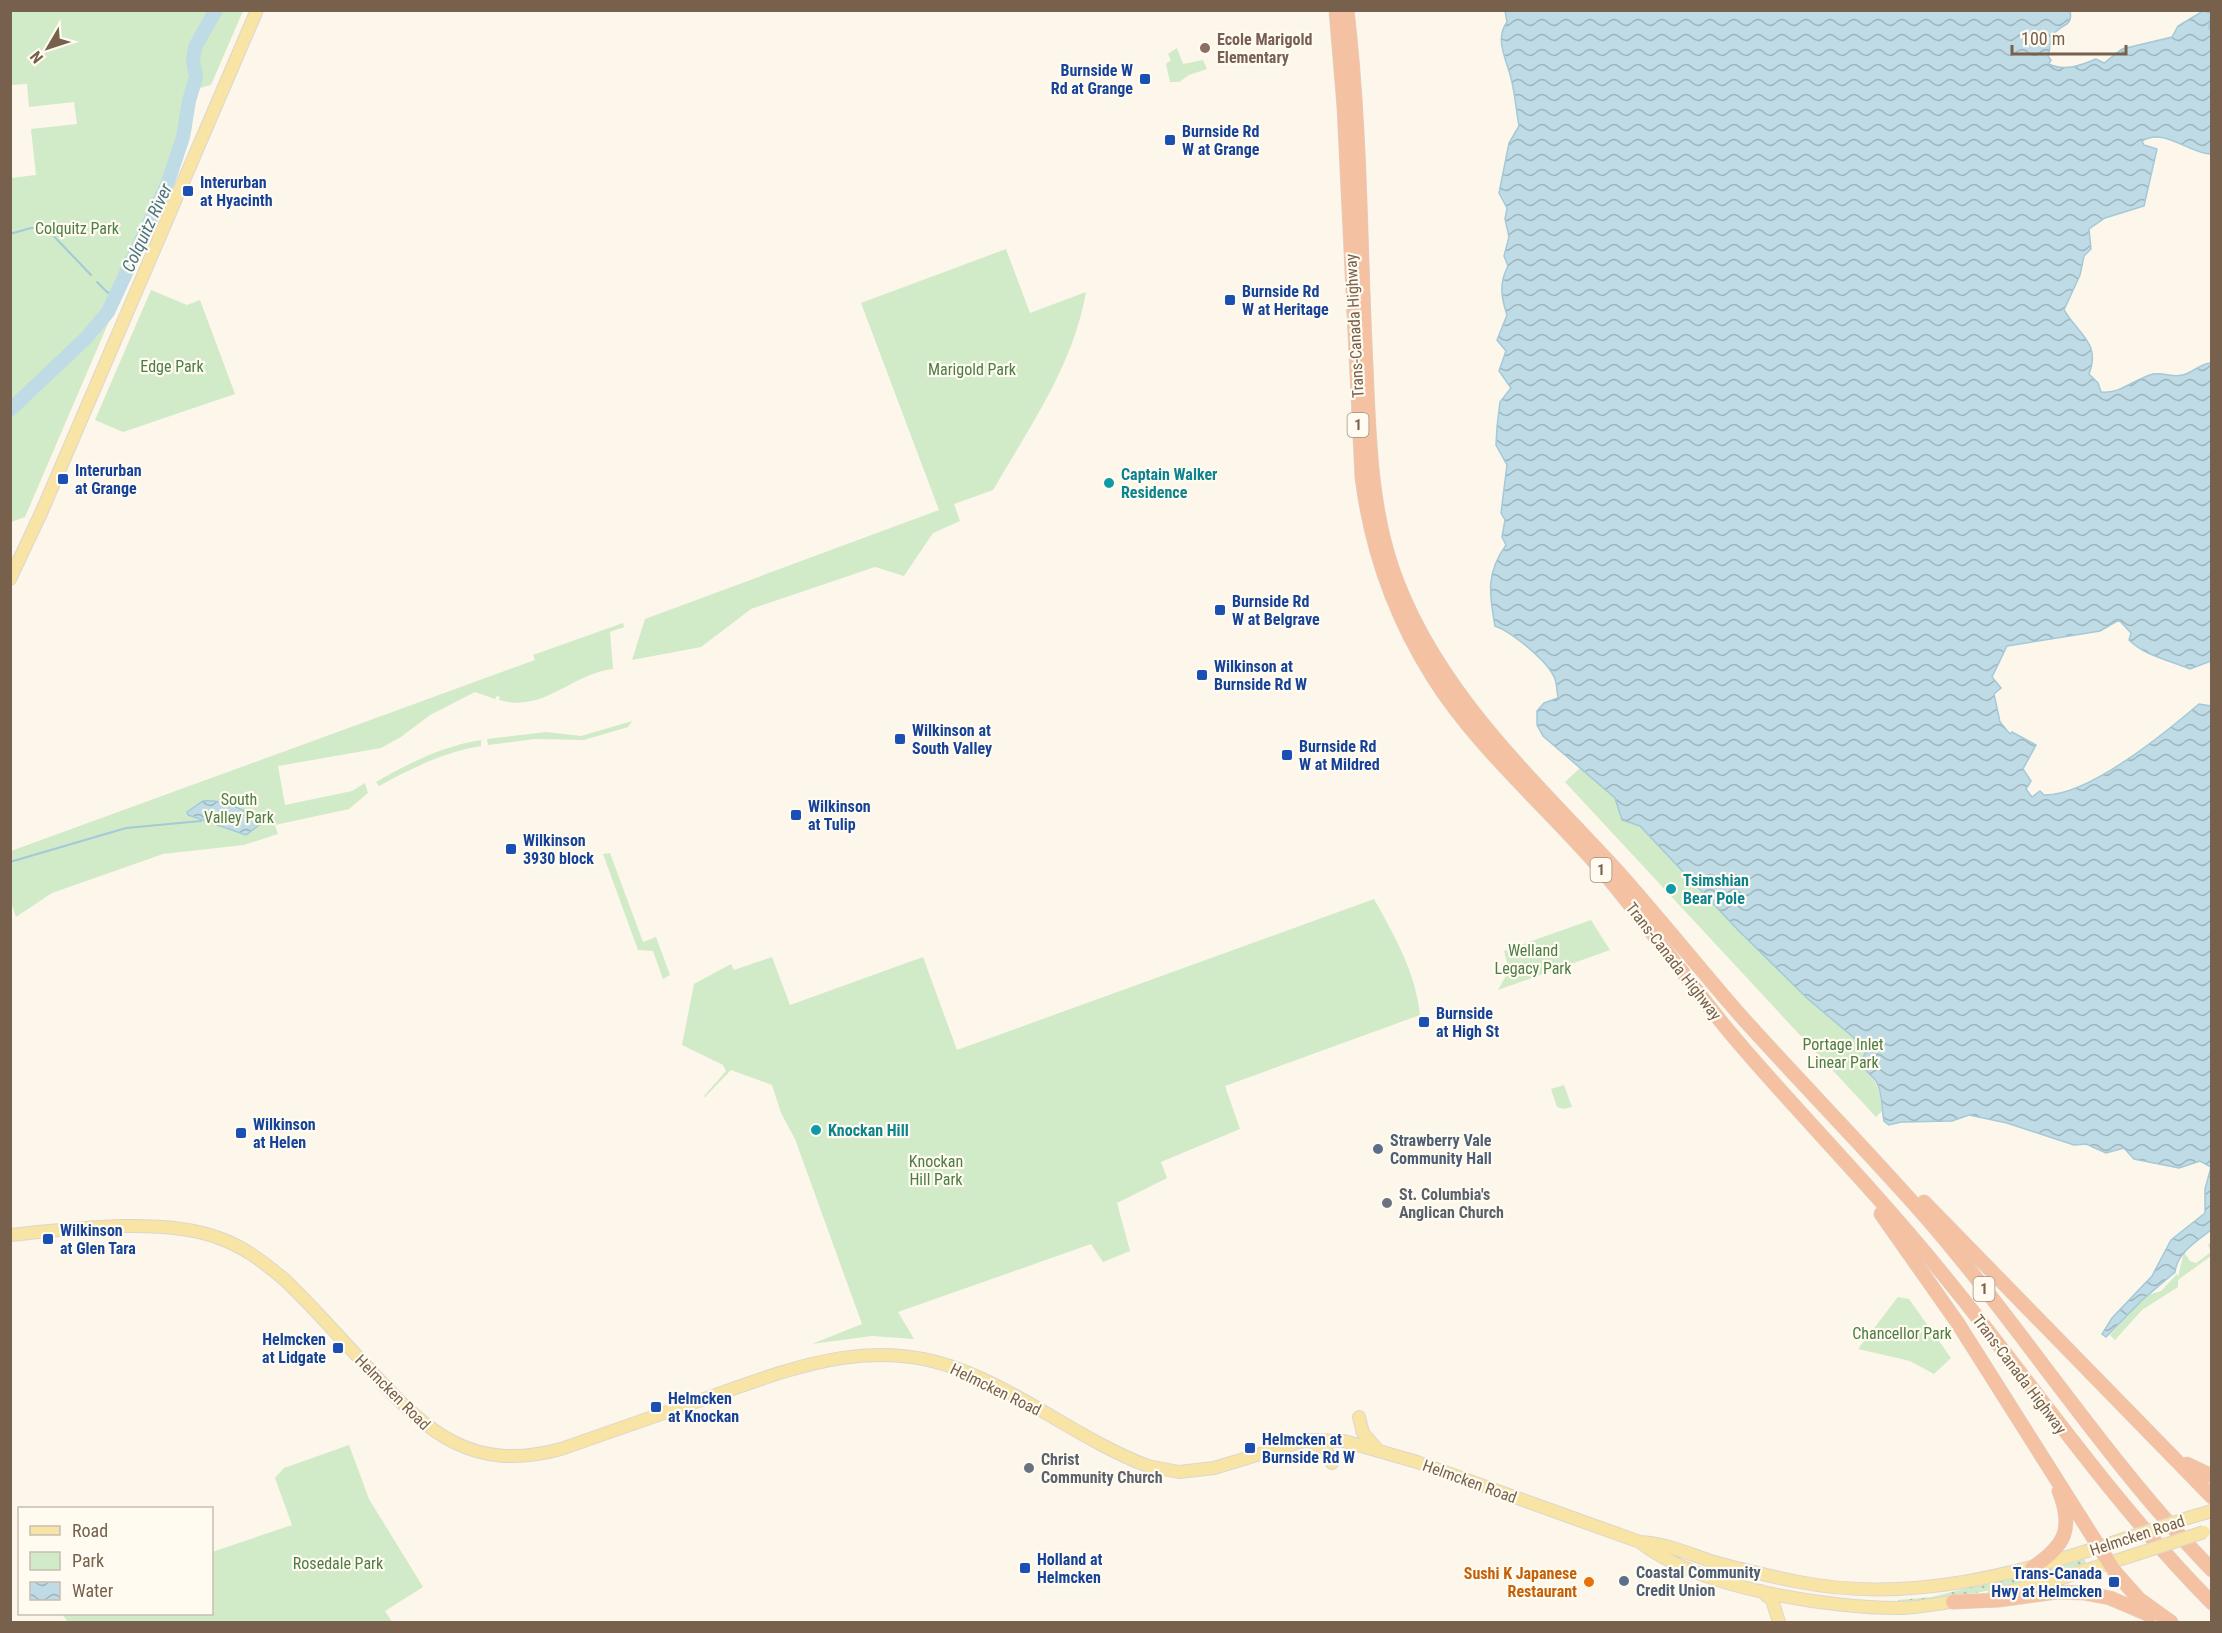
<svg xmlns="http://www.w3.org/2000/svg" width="2222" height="1633" viewBox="0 0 2222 1633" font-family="'Roboto Condensed',sans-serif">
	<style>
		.grass { fill: url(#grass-dots) }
		.park { fill: #d1eac8 }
		.water { fill: url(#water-waves); stroke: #a4c9d8; stroke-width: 1.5 }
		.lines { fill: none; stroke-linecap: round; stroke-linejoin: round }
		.stream { stroke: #a4c9d8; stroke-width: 2 }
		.river { stroke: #bedbe6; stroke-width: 14 }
		.major-casing { stroke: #dcd6d1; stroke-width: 14 }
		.highway-casing { stroke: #dcd6d1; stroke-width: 15 }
		.major { stroke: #f8e4a4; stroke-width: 12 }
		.highway { stroke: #f4c2a2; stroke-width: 14 }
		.major-bridge-casing { stroke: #dcd6d1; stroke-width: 14; stroke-linecap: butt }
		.major-bridge { stroke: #f8e4a4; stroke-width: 12 }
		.education-dot { fill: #8d6e63; stroke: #fffbf0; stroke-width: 2 }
		.transit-dot { fill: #1a4fb4; stroke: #fffbf0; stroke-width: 2 }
		.culture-dot { fill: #0f9aa8; stroke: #fffbf0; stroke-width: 2 }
		.service-dot { fill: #5c6f8a; stroke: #fffbf0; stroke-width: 2 }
		.worship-dot { fill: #6b7280; stroke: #fffbf0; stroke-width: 2 }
		.food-dot { fill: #e8710a; stroke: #fffbf0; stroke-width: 2 }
		.labels { text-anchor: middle; stroke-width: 4.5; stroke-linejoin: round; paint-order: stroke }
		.shield { fill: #fffbf0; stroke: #a08f7e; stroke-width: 1.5 }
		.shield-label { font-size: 15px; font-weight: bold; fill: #77614d }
		.education-label { font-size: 16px; font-weight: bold; fill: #785e54; stroke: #fffbf0; text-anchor: start }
		.transit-label { font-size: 16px; font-weight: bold; fill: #164399; stroke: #fffbf0; text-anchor: start }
		.park-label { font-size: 16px; fill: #4e7c45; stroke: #fffbf0 }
		.street-label { font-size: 16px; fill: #77614d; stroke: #fffbf0 }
		.culture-label { font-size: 16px; font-weight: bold; fill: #0d838f; stroke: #fffbf0; text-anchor: start }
		.service-label { font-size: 16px; font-weight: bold; fill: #4e5e75; stroke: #fffbf0; text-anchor: start }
		.worship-label { font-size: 16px; font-weight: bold; fill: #5b616d; stroke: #fffbf0; text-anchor: start }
		.food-label { font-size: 16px; font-weight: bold; fill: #c56008; stroke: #fffbf0; text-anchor: end }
		.water-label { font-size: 18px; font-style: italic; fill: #47768a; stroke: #fffbf0 }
	</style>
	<defs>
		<pattern id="grass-dots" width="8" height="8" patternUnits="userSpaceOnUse" patternTransform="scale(1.5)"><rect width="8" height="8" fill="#d1eac8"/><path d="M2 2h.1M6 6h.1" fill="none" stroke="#aec1a5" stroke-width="1.8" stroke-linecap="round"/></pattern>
		<pattern id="water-waves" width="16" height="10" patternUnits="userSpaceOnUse" patternTransform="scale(1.5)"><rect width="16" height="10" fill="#bedbe6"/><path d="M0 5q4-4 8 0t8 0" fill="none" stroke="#9fb5bd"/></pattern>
	</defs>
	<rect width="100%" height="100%" fill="#fcf7ea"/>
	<path class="grass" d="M2084 1558 2087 1565C2025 1585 1962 1598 1898 1603V1600L1932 1597Z"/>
	<path class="park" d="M10 11H243L211 85 188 91 192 128 25 517 11 522V178L36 175 31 129 77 124 74 102 29 107 27 84 11 85Z
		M1177 48 1183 64 1203 60 1207 69 1189 75 1179 82H1170L1166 64 1171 60 1168 54Z
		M1006 249 1030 313 1086 292C1073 366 1030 426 993 490L954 504 960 521 933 533 904 576 875 567 751 609 701 647 632 660 645 619 939 510 861 303Z
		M151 290 187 305 200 300 235 394 123 432 95 420Z
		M623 623 624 627 610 632 613 669C570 674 545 713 499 700L500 697 497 696 495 699 475 692 430 715 401 737 381 748 278 766 285 805 352 791 365 783 368 793 349 809 275 825 278 834 244 845 163 854 52 893 16 917 11 902V851L535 660 533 655Z
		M632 721 628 727 584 740 535 739 488 745 487 739 546 732 581 736Z
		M481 740V746C444 752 412 768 379 786L376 782C409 763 443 746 481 740Z
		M1580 768 1615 798 1622 820 1640 826 1738 930 1808 999 1859 1042 1866 1053 1862 1067C1879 1084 1879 1088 1882 1111L1876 1117 1565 782Z
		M610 853 643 942 656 937 670 975 663 979 653 951 638 950 603 854Z
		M1374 899C1394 935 1416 973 1420 1015L1225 1086 1240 1129 1161 1162 1167 1178 1117 1203 1130 1251 1103 1262 1091 1244 898 1312 914 1339 872 1336 812 1344 862 1324 795 1139 781 1113 772 1085 731 1070 705 1097 704 1096 726 1071 723 1065 682 1045 694 984 731 964 734 970 772 957 790 1005 923 957 957 1050Z
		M1591 920 1610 950 1498 990 1509 970 1504 951Z
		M1564 1085 1572 1107 1564 1109 1557 1107 1551 1089Z
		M2211 1242V1256L2178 1280V1287L2142 1310 2115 1340 2110 1335 2145 1296 2161 1291 2177 1274 2178 1277 2184 1252 2190 1261 2196 1263 2211 1252 2208 1245Z
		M1898 1297 1909 1299 1951 1358 1934 1374 1910 1361 1858 1349Z
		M349 1445 369 1499 423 1587 385 1611 392 1622H64L67 1621 63 1615 68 1614H212V1552L292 1525 275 1478 284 1468Z"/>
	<path class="water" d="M1505 11H2070C2074 28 2058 24 2052 37 2049 43 2051 49 2048 56L2051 60 2049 64C2064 72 2082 65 2096 59L2104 63 2122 49 2172 37 2178 26 2203 11 2211 13 2209 29 2212 31 2211 154C2189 154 2165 127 2142 141L2144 145 2157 149 2144 206 2105 218 2089 229 2091 249 2084 256 2080 275 2064 310C2079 335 2101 343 2089 374L2098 383 2101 392C2121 394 2134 379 2153 374 2165 372 2174 379 2186 374 2196 370 2200 364 2211 363V661L2190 669C2169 660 2145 656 2129 640L2131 633 2119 620 2100 631 2007 646 1992 677 2001 688 1994 694 2000 722 2010 734 2012 732 2036 745 2023 769 2031 781 2026 789 2032 797 2040 791 2044 795C2088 796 2165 733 2199 704L2211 706V1230C2197 1241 2177 1253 2175 1272L2141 1301 2106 1337 2102 1334 2112 1318 2152 1276 2171 1240 2205 1213V1189L2211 1167 2200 1161 2179 1168 2134 1159 2124 1148 2106 1153 2086 1144 2074 1145 2007 1123 1969 1115 1952 1121 1901 1122 1889 1125 1884 1121C1881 1108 1883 1092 1876 1081 1871 1074 1863 1070 1861 1061L1866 1052 1859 1042 1808 999 1738 930 1640 826 1622 820 1615 798 1543 736 1537 725V711L1544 703 1558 698C1557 692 1557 685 1555 679 1549 662 1512 632 1495 626 1489 593 1486 573 1506 545L1502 537 1505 520 1501 513 1507 465 1496 445 1497 427 1500 402 1511 388 1499 371 1506 351 1497 340 1507 315C1501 297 1499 283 1508 266L1504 256 1509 237 1505 219 1507 208 1499 193 1509 143 1519 126C1516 110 1515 93 1511 78 1507 61 1494 39 1507 22Z
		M203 801C222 799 241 808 257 818L259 825 246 835 188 815 187 812Z"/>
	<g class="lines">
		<path class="stream" d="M10 234 31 228H46L91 275
			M97 282 107 292 116 296
			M10 862 126 828 201 821"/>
		<path class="river" d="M10 410 86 338 108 312 168 182 183 137 189 101 196 77 193 61 195 47 216 10"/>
		<defs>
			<path id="major" d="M10 579 42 511 257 10
				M10 1235C69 1229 162 1217 216 1237 243 1246 264 1262 286 1281 315 1309 343 1341 371 1371 428 1433 472 1473 561 1449 610 1432 658 1415 707 1398 795 1367 874 1334 966 1372 1029 1397 1084 1442 1148 1466L1179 1472 1214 1468 1307 1440 1344 1441 1417 1462 1640 1542C1666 1543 1689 1554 1714 1562 1742 1570 1770 1576 1799 1582 1909 1604 2020 1574 2124 1539
				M1359 1417 1363 1433 1377 1449
				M1311 1442 1326 1449 1332 1463
				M2191 1517 2212 1511
				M1640 1542C1697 1588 1831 1609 1903 1608 1923 1607 1943 1603 1962 1600
				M1761 1591 1772 1600 1779 1622
				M1994 1595 2046 1583 2137 1554"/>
			<path id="highway" d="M1336 10 1344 107 1362 477C1371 549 1394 615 1433 677 1476 746 1544 804 1598 866 1643 918 1683 975 1727 1029 1782 1095 1842 1156 1898 1221 2007 1345 2095 1485 2212 1603
				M1347 10C1361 128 1360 247 1366 365 1369 433 1370 503 1392 568 1434 691 1533 779 1619 873 1660 919 1699 968 1740 1015 1800 1082 1864 1147 1924 1215 2024 1330 2105 1460 2212 1570
				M1924 1202 2212 1497
				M1881 1214 1957 1322 2115 1572 2139 1599 2171 1622
				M2187 1464 2212 1476
				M2032 1568C2065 1546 2074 1529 2059 1491
				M1953 1602 1999 1600 2057 1592 2084 1593 2110 1598 2150 1615"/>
		</defs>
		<use href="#major" class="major-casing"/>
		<use href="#highway" class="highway-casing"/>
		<use href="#major" class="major"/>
		<use href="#highway" class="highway"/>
		<defs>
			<path id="major-bridge" d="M2124 1539 2191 1517
				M2137 1554 2204 1532"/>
		</defs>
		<use href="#major-bridge" class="major-bridge-casing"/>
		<use href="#major-bridge" class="major-bridge"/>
	</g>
	<circle class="education-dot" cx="1205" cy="48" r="6"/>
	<g class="transit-dot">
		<rect x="1139" y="73" width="12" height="12" rx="3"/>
		<rect x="1164" y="134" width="12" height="12" rx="3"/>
		<rect x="182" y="185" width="12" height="12" rx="3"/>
		<rect x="1224" y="294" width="12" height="12" rx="3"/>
		<rect x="57" y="473" width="12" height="12" rx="3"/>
		<rect x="1214" y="604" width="12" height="12" rx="3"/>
		<rect x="1196" y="669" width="12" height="12" rx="3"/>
		<rect x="894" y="733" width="12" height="12" rx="3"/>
		<rect x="1281" y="749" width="12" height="12" rx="3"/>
		<rect x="790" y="809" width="12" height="12" rx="3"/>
		<rect x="505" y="843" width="12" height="12" rx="3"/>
		<rect x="1418" y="1016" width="12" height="12" rx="3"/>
		<rect x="235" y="1127" width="12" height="12" rx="3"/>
		<rect x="42" y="1233" width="12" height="12" rx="3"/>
		<rect x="332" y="1342" width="12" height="12" rx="3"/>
		<rect x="650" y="1401" width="12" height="12" rx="3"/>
		<rect x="1244" y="1442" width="12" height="12" rx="3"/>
		<rect x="1019" y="1562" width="12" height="12" rx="3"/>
		<rect x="2108" y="1576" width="12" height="12" rx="3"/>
	</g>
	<g class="culture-dot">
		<circle cx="1109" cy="483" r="6"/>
		<circle cx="1671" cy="889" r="6"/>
		<circle cx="816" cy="1130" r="6"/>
	</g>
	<g class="service-dot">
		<circle cx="1378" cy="1149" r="6"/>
		<circle cx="1624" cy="1581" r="6"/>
	</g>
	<g class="worship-dot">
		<circle cx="1387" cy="1203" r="6"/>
		<circle cx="1029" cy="1468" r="6"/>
	</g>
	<circle class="food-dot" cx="1589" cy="1582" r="6"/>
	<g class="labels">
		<g class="shield">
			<rect x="1347.5" y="413" width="21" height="24" rx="4.5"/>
			<rect x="1590.5" y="858" width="21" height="24" rx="4.5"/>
			<rect x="1973.5" y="1277" width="21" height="24" rx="4.5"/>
		</g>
		<g class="shield-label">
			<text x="1358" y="430">1</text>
			<text x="1601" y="875">1</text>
			<text x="1984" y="1294">1</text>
		</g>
		<g class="education-label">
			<text x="1217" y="45">Ecole Marigold<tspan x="1217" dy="18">Elementary</tspan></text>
		</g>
		<g class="transit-label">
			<text x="1133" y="76" text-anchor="end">Burnside W<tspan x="1133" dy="18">Rd at Grange</tspan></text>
			<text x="1182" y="137">Burnside Rd<tspan x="1182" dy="18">W at Grange</tspan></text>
			<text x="200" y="188">Interurban<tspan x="200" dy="18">at Hyacinth</tspan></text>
			<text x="1242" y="297">Burnside Rd<tspan x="1242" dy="18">W at Heritage</tspan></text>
			<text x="75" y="476">Interurban<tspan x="75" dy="18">at Grange</tspan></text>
			<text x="1232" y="607">Burnside Rd<tspan x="1232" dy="18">W at Belgrave</tspan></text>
			<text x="1214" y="672">Wilkinson at<tspan x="1214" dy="18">Burnside Rd W</tspan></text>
			<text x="912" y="736">Wilkinson at<tspan x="912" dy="18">South Valley</tspan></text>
			<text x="1299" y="752">Burnside Rd<tspan x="1299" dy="18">W at Mildred</tspan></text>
			<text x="808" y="812">Wilkinson<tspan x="808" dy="18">at Tulip</tspan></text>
			<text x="523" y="846">Wilkinson<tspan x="523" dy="18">3930 block</tspan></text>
			<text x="1436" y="1019">Burnside<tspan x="1436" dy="18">at High St</tspan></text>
			<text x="253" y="1130">Wilkinson<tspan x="253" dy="18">at Helen</tspan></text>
			<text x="60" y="1236">Wilkinson<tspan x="60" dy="18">at Glen Tara</tspan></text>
			<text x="326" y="1345" text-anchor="end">Helmcken<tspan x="326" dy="18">at Lidgate</tspan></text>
			<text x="668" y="1404">Helmcken<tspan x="668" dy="18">at Knockan</tspan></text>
			<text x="1262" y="1445">Helmcken at<tspan x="1262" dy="18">Burnside Rd W</tspan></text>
			<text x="1037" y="1565">Holland at<tspan x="1037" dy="18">Helmcken</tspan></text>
			<text x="2102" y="1579" text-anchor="end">Trans-Canada<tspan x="2102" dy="18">Hwy at Helmcken</tspan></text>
		</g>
		<g class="park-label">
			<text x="77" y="234">Colquitz Park</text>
			<text x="172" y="372">Edge Park</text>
			<text x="972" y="375">Marigold Park</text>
			<text x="239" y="805">South<tspan x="239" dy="18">Valley Park</tspan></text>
			<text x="1533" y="956">Welland<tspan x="1533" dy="18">Legacy Park</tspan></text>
			<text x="1843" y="1050">Portage Inlet<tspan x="1843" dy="18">Linear Park</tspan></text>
			<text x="936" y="1167">Knockan<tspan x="936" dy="18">Hill Park</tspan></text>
			<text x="1902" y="1339">Chancellor Park</text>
			<text x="338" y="1569">Rosedale Park</text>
		</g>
		<g class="street-label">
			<text transform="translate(1354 326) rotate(-93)" y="6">Trans-Canada Highway</text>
			<text transform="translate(1674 961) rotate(52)" y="6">Trans-Canada Highway</text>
			<text transform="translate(2020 1374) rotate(53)" y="6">Trans-Canada Highway</text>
			<text transform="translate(996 1389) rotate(26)" y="6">Helmcken Road</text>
			<text transform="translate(393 1392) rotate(45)" y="6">Helmcken Road</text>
			<text transform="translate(1470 1481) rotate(20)" y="6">Helmcken Road</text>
			<text transform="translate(2137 1535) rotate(-18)" y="6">Helmcken Road</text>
		</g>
		<g class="culture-label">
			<text x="1121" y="480">Captain Walker<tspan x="1121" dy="18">Residence</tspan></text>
			<text x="1683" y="886">Tsimshian<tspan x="1683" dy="18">Bear Pole</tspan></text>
			<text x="828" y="1136">Knockan Hill</text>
		</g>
		<g class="service-label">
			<text x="1390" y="1146">Strawberry Vale<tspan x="1390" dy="18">Community Hall</tspan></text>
			<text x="1636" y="1578">Coastal Community<tspan x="1636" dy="18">Credit Union</tspan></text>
		</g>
		<g class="worship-label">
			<text x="1399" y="1200">St. Columbia's<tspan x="1399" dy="18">Anglican Church</tspan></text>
			<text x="1041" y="1465">Christ<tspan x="1041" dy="18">Community Church</tspan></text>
		</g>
		<g class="food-label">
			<text x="1577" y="1579">Sushi K Japanese<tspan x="1577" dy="18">Restaurant</tspan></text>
		</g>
		<g class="water-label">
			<text transform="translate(147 228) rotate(-65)" y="6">Colquitz River</text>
		</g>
	</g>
	<rect width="2222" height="1633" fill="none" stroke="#77614d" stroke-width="24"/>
	<rect x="18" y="1507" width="195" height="108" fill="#fffbf0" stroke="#c9bdaf" stroke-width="1.5"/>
	<rect x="30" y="1526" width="30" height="9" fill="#f8e4a4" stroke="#c9bdaf" stroke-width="1.5"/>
	<text x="72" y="1537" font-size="18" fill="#77614d">Road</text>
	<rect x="30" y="1552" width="30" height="18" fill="#d1eac8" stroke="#c9bdaf" stroke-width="1.5"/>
	<text x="72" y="1567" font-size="18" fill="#77614d">Park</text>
	<rect x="30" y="1582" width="30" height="18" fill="url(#water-waves)" stroke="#c9bdaf" stroke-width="1.5"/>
	<text x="72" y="1597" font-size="18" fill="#77614d">Water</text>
	<g transform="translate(48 48) rotate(231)" stroke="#fffbf0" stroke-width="4.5" paint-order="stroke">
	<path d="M0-4.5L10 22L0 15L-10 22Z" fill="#77614d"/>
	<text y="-9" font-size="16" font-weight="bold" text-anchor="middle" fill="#77614d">N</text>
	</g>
	<path d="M2012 45v9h114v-9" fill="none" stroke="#77614d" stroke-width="3"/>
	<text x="2021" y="45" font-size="18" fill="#77614d" stroke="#fffbf0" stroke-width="4.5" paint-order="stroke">100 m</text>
</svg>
